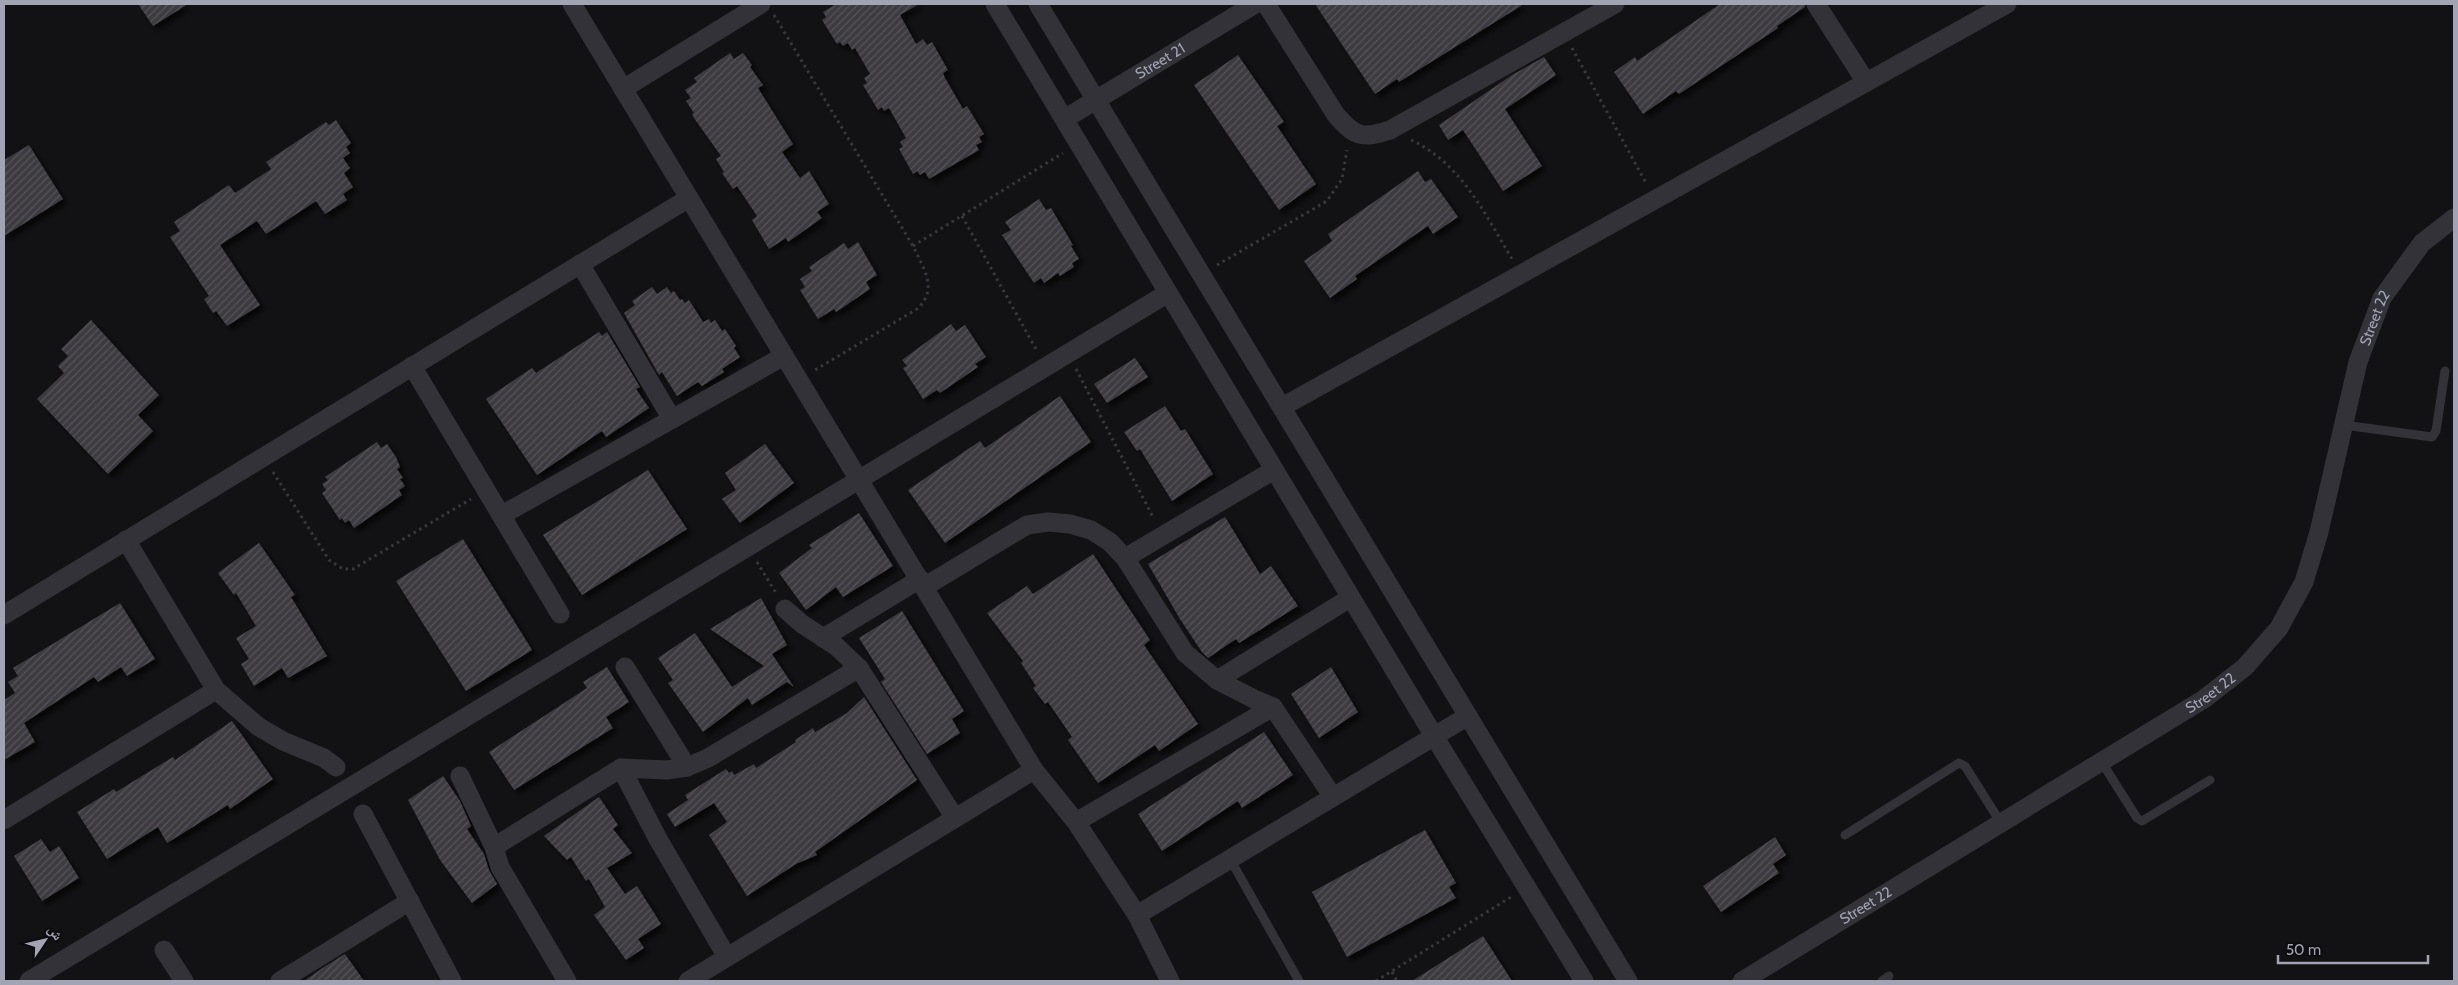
<svg xmlns="http://www.w3.org/2000/svg" width="2458" height="985" viewBox="0 0 2458 985" font-family="Cabin,'Noto Naskh Arabic',sans-serif">
	<style>
		.building { fill: url(#building-hatch); filter: url(#shadow) }
		.lines { fill: none; stroke-linecap: round; stroke-linejoin: round }
		.path { stroke: #38393f; stroke-width: 3; stroke-dasharray: 2.5 4; stroke-linecap: butt }
		.service { stroke: #323238; stroke-width: 9 }
		.minor { stroke: #323238; stroke-width: 19 }
		.labels { text-anchor: middle; stroke-width: 4; stroke-linejoin: round; paint-order: stroke }
		.street-label { font-size: 15px; fill: #a2a4b4; stroke: #0d0c0e }
	</style>
	<defs>
		<pattern id="building-hatch" width="6" height="6" patternUnits="userSpaceOnUse" patternTransform="scale(1.25)"><rect width="6" height="6" fill="#3c3b40"/><path d="M-1 1l2-2M0 6l6-6M5 7l2-2" fill="none" stroke="#555459"/></pattern>
		<filter id="shadow"><feDropShadow dx="4.5" dy="4.5" stdDeviation="2.5" flood-color="#0009"/></filter>
	</defs>
	<rect width="100%" height="100%" fill="#121113"/>
	<path class="building" d="M138 4H188L153 26Z
		M836 4H919L900 15 916 44 923 39 927 45 932 42 948 70 943 73 945 78 963 109 967 106 984 134 979 137 982 142 976 145 979 150 929 179 925 172 920 175 917 171 913 174 899 149 903 147 900 142 906 138 889 108 884 111 882 107 878 110 863 85 867 83 864 78 870 74 855 48 852 50 848 43 843 46 840 42 837 44 822 20 826 17 823 12Z
		M1315 4H1524L1399 82 1397 79 1375 94Z
		M1720 4H1805V7L1777 26 1778 28 1679 94 1676 91 1643 114 1614 72 1635 57 1637 61Z
		M730 53 734 59 743 53 752 65 750 67 763 85 758 88 793 144 782 152 800 178 809 171 829 204 817 212 822 218 788 242 786 238 769 249 752 220 757 216 737 186 733 189 722 173 724 172 716 159 721 156 694 118 692 114 694 113 686 101 691 98 685 90 697 82 694 78Z
		M1238 55 1284 122 1277 126 1316 184 1279 210 1194 85Z
		M1544 57 1556 75 1505 109 1542 166 1503 191 1463 130 1448 140 1439 125 1512 75Z
		M336 120 351 143 346 147 350 153 343 158 350 168 344 173 353 187 343 194 347 200 325 214 316 201 266 234 257 221 220 245 260 305 227 326 216 311 213 313 204 299 209 296 170 237 180 231 174 222 229 185 235 193 271 169 266 162 326 122 329 125Z
		M29 145 63 199 4 236V160Z
		M1418 171 1425 182 1431 179 1458 217 1433 234 1428 226 1355 276 1357 279 1330 298 1304 261 1332 241 1328 234Z
		M1039 199 1046 210 1051 208 1073 245 1071 246 1079 259 1072 263 1074 267 1060 276 1058 273 1044 283 1041 278 1034 283 1002 235 1011 230 1005 222Z
		M858 242 877 275 866 282 870 289 836 312 834 309 818 319 800 290 805 287 800 279 812 271 809 267 844 243 848 249Z
		M652 287 657 294 667 287 671 293 674 291 680 300 682 299 685 303 689 300 703 322 709 319 711 323 715 320 722 331 725 329 736 346 734 348 740 357 722 369 724 372 702 386 698 382 677 396 662 372 659 375 624 313 635 305 632 301Z
		M91 320 159 395 138 415 153 431 108 474 37 399 64 373 58 366 68 356 61 349Z
		M951 324 956 331 965 325 986 357 975 364 978 367 940 393 937 390 923 399 903 368 907 366 902 360Z
		M599 332 602 336 607 332 640 387 636 389 649 408 606 437 602 431 537 475 486 399 532 368 536 373Z
		M1135 358 1148 377 1107 403 1094 384Z
		M1060 396 1091 442 945 543 908 490 980 441 985 448Z
		M1165 406 1181 431 1185 429 1213 474 1172 501 1140 449 1137 451 1124 432Z
		M377 442 381 448 387 444 396 457 400 467 397 469 403 478 400 479 405 486 399 490 402 495 354 528 349 520 345 523 342 518 340 520 322 493 326 490 322 484 328 480 325 477Z
		M765 444 794 483 740 523 722 499 736 490 725 473Z
		M648 470 687 529 582 595 543 535Z
		M859 513 893 566 843 597 836 587 806 610 779 573 812 548 809 545Z
		M1225 517 1260 574 1271 566 1298 606 1239 643 1236 639 1208 658 1202 652 1180 619 1148 564Z
		M463 539 532 650 466 691 396 581Z
		M259 543 295 595 291 597 327 656 288 678 282 668 254 686 241 664 249 659 236 638 256 626 236 593 234 595 218 573Z
		M1093 554 1150 640 1144 645 1198 724 1159 751 1155 745 1098 783 1068 740 1072 737 1048 702 1045 704 1033 688 1036 686 1021 663 1023 661 987 613 1027 586 1033 594Z
		M761 598 787 645 772 654 794 687 787 682 752 705 748 698 703 732 668 683 673 680 658 658 695 633 732 687 764 666 710 629Z
		M120 603 155 659 127 676 121 667 98 682 94 677 24 723 35 742 4 760V700L15 693 8 682 18 676 13 668Z
		M902 611 964 711 952 719 960 733 927 754 881 682 885 679 859 638Z
		M607 667 629 702 606 717 613 728 514 790 489 752 587 688 583 682Z
		M1331 667 1358 712 1319 738 1291 694Z
		M864 697 917 780 815 852 817 855 796 864 747 896 709 835 727 822 714 803 675 827 667 814 688 800 685 795 726 769 729 773 732 771 734 775 754 764 756 768 796 742 795 740 813 728 815 732 847 713Z
		M232 721 273 779 230 809 228 805 167 843 158 827 107 859 77 812 114 789 116 792 173 757 175 760Z
		M1264 732 1293 775 1242 808 1238 801 1162 851 1138 814Z
		M443 776 460 801 471 826 467 829 484 854 489 870 497 884 472 903 440 860 408 800Z
		M599 797 618 825 613 829 632 853 607 868 625 894 637 886 661 924 638 939 644 948 626 960 594 915 605 907 589 879 586 881 571 857 567 860 544 836Z
		M1425 830 1456 883 1449 887 1456 898 1347 957 1312 892Z
		M1775 837 1786 855 1773 864 1779 873 1721 912 1703 886Z
		M41 839 50 852 59 846 79 878 42 901 14 856Z
		M1483 936 1512 981H1412Z
		M345 954 364 981H304L324 967Z"/>
	<g class="lines">
		<path class="path" d="M774 15 913 246C923 268 939 289 917 309L815 370
			M1572 48 1646 183
			M1411 140C1461 163 1485 214 1512 259
			M962 216 1037 351
			M913 246 1063 153
			M1217 265 1327 201 1342 179 1347 150
			M1076 369 1154 519
			M273 472 329 560 343 569H353L471 499
			M757 562 776 593
			M1392 972 1397 981
			M1376 981 1511 897"/>
		<path class="service" d="M2344 425 2432 437 2436 431 2445 371
			M2101 761 2137 818 2142 821 2210 780
			M1845 835 1959 763 1965 766 2001 823
			M1230 859 1299 981
			M1882 981 1889 976"/>
		<g class="minor">
			<path d="M572 4 1034 770 1076 822 1137 915 1170 981"/>
			<path d="M995 4 1434 736 1584 981"/>
			<path d="M1038 4 1628 981"/>
			<path d="M1266 4 1336 115C1355 137 1362 139 1390 130L1615 4"/>
			<path d="M1816 4 1866 82"/>
			<path d="M623 89 761 4"/>
			<path id="s1" d="M1066 118 1255 4"/>
			<path d="M580 264 672 419"/>
			<path d="M412 366 560 614"/>
			<path d="M1282 407 2007 4"/>
			<path d="M502 515 784 356"/>
			<path d="M126 540 216 690 259 727 283 741 324 758 336 767"/>
			<path d="M1125 558 1274 470"/>
			<path d="M924 587 1027 525 1048 522 1070 524 1091 530 1110 542 1125 558 1185 653 1217 680 1254 699 1273 707 1333 797"/>
			<path d="M785 609 802 624 836 646 859 668 955 818"/>
			<path d="M4 615 689 198"/>
			<path d="M823 638 920 579"/>
			<path d="M625 667 687 767"/>
			<path d="M1217 680 1350 598"/>
			<path d="M621 768 658 839 727 957"/>
			<path d="M460 776 494 847 500 867 567 981"/>
			<path d="M363 814 452 981"/>
			<path d="M4 820 216 690"/>
			<path d="M1076 822 1273 707"/>
			<path d="M494 847 621 768 667 770 687 767 708 758 859 668"/>
			<path d="M1137 915 1468 716"/>
			<path d="M164 950 184 981"/>
			<path d="M29 981 1168 293"/>
			<path d="M280 981 410 901"/>
			<path d="M688 981 1034 770"/>
			<path id="s2" d="M1742 981 2204 699 2245 667 2279 628 2304 582 2319 532 2358 362 2382 298 2422 243 2454 218"/>
		</g>
	</g>
	<g class="labels">
		<g class="street-label">
			<text dy="5" stroke="none"><textPath href="#s1" startOffset="110">Street 21</textPath></text>
			<text dy="5" stroke="none"><textPath href="#s2" startOffset="971">Street 22</textPath></text>
			<text dy="5" stroke="none"><textPath href="#s2" startOffset="550">Street 22</textPath></text>
			<text dy="5" stroke="none"><textPath href="#s2" startOffset="145">Street 22</textPath></text>
		</g>
	</g>
	<rect width="2458" height="985" fill="none" stroke="#a2a4b4" stroke-width="10"/>
	<g transform="translate(45 940) rotate(55)" stroke="#0d0c0e" stroke-width="4" paint-order="stroke">
	<path d="M0-4L9 19L0 12L-9 19Z" fill="#a2a4b4"/>
	<text y="-8" font-size="14" font-weight="bold" text-anchor="middle" fill="#a2a4b4">ش</text>
	</g>
	<path d="M2278 955v8h150v-8" fill="none" stroke="#a2a4b4" stroke-width="2.5"/>
	<text x="2286" y="955" font-size="15" fill="#a2a4b4" stroke="#0d0c0e" stroke-width="4" paint-order="stroke">50 m</text>
</svg>
